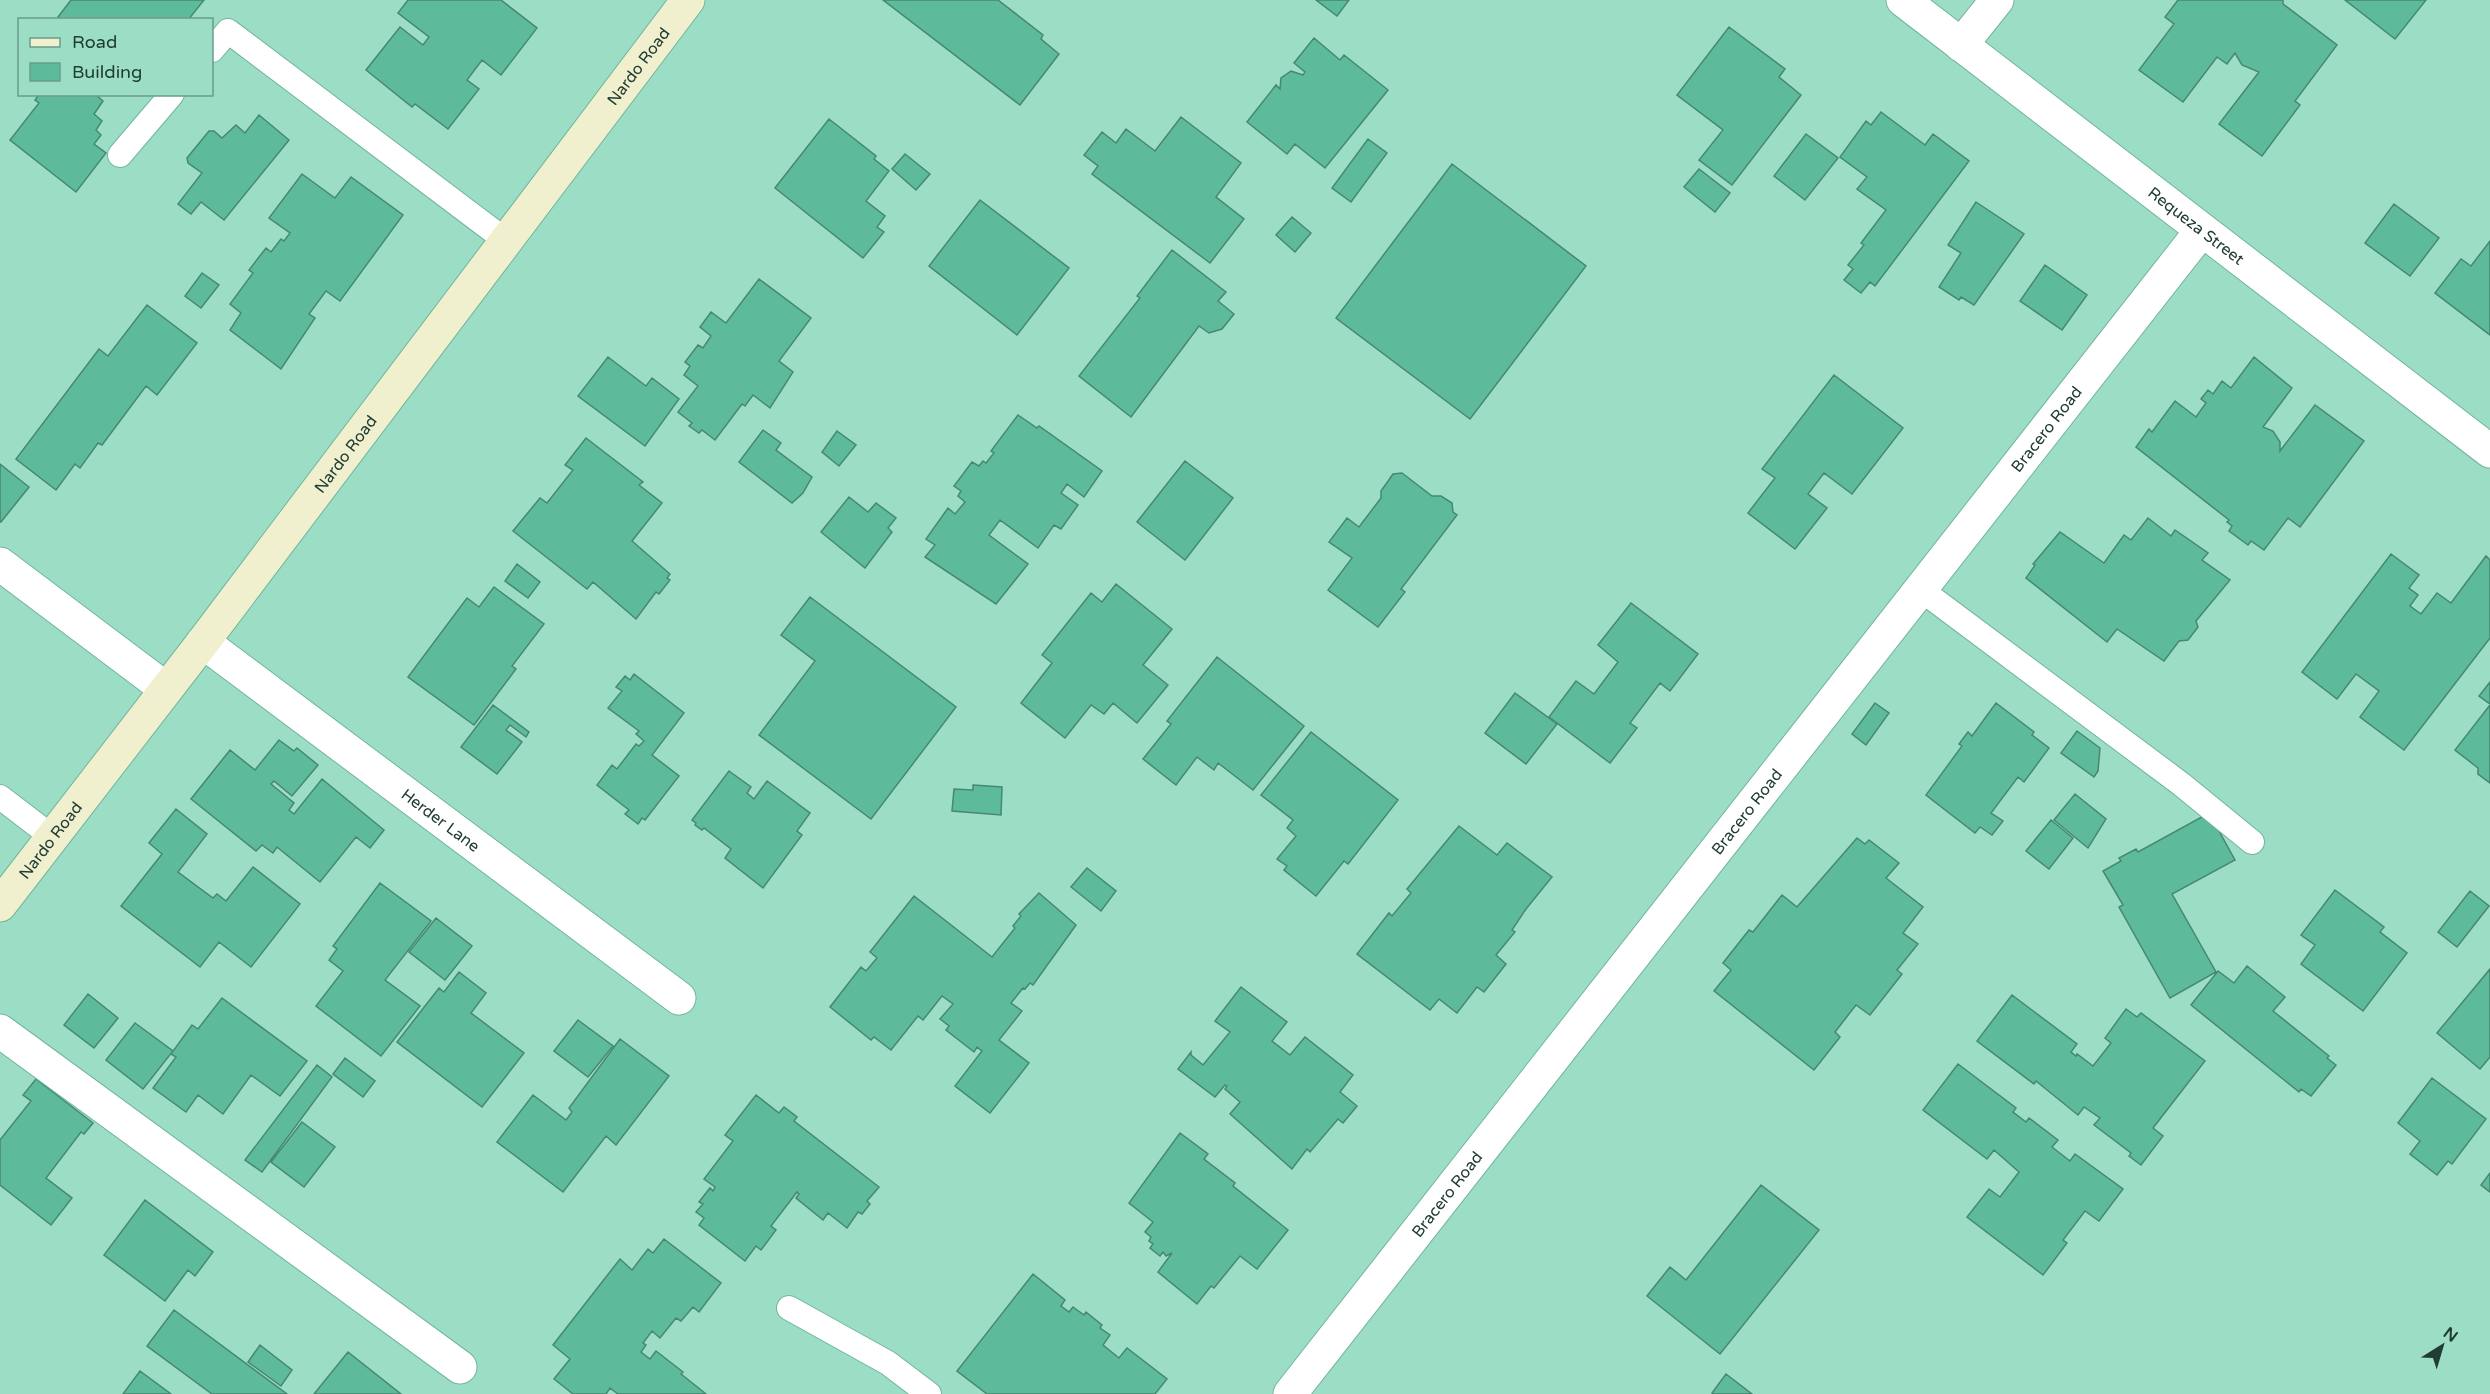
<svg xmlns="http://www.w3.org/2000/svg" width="2490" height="1394" viewBox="0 0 2490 1394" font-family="'Varela Round',sans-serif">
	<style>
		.building { fill: #5dbb9b; stroke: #468871; stroke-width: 1.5 }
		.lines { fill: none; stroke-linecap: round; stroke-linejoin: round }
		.lane-casing { stroke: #72b59d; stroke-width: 26 }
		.street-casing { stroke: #72b59d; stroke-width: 35 }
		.secondary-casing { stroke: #72b59d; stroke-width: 35 }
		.lane { stroke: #fff; stroke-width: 24 }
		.street { stroke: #fff; stroke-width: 33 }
		.secondary { stroke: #f0f0ce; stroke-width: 33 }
		.labels { text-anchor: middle; stroke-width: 4.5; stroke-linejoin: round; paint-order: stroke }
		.street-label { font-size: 16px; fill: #213c33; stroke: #9bdec5 }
	</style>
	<rect width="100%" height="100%" fill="#9bdec5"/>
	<path class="building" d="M71 0H204L188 20H61L58 17Z
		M408 0H501L537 28 501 75 482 60 467 80 479 89 448 129 415 104 412 107 366 70 400 27 423 45 429 37 398 13Z
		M883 0H998L1043 35 1041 39 1059 54 1020 105Z
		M1316 0H1349L1337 16Z
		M2178 0H2283V4L2337 45 2295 101 2300 105 2262 156 2219 124 2259 72 2242 65 2235 53 2227 64 2217 57 2183 102 2139 70 2174 24 2165 17Z
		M2345 0H2426L2395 39Z
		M1729 27 1785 69 1779 77 1801 95 1732 185 1699 160 1723 130 1677 95Z
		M1314 38 1340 60 1344 55 1388 90 1325 168 1295 144 1287 154 1247 122 1276 85 1280 89 1281 78 1291 71 1303 75 1305 72 1294 63Z
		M39 94H95L103 101 94 114 102 121 96 130 101 135 94 144 106 153 76 192 10 140 39 103 35 100Z
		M1881 112 1925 145 1933 134 1969 161 1875 286 1870 282 1861 293 1844 280 1853 269 1848 265 1864 245 1861 243 1886 210 1857 189 1867 177 1840 157 1866 121 1871 125Z
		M259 115 289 140 224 220 201 202 191 214 178 204 202 173 188 163 187 158 209 131H214L222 138 236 125 245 133Z
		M1181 117 1241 163 1216 197 1244 219 1210 263 1092 174 1098 166 1084 155 1102 132 1116 143 1126 129 1155 151Z
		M829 119 876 156 874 159 889 171 866 201 885 216 877 227 884 232 863 258 775 188Z
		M1806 134 1838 158 1805 200 1774 176Z
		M1368 139 1387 153 1351 202 1332 188Z
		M905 154 930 174 916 190 892 169Z
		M1452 164 1586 266 1470 419 1336 318Z
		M1699 169 1730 193 1715 212 1684 187Z
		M302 174 335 198 351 177 403 215 340 301 326 291 309 314 315 318 281 369 230 330 241 313 230 304 253 273 249 270 266 248 271 252 281 239 284 241 290 233 269 218Z
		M980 200 1069 268 1017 335 929 266Z
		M1976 202 2024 234 1974 305 1961 297 1959 300 1939 287 1961 253 1948 245Z
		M2394 204 2439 238 2410 276 2365 243Z
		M1292 217 1311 233 1295 252 1276 235Z
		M2490 241V335L2435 293 2461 259 2471 266Z
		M1172 250 1226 292 1218 301 1234 314 1222 329 1209 333 1199 326 1131 417 1079 376 1140 298 1137 296Z
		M2045 265 2087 295 2062 330 2020 301Z
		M202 273 219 285 201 308 185 296Z
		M759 279 811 318 779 361 793 372 770 408 753 395 745 406 742 404 715 440 702 430 699 433 689 426 692 423 678 412 698 386 684 375 690 366 685 362 698 345 703 348 711 336 700 327 711 312 726 323Z
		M147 305 197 343 157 395 146 386 102 445 98 443 80 468 75 464 56 490 16 459 99 349 108 356Z
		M608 357 646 386 652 378 679 399 645 446 578 396Z
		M2254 357 2292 388 2263 427 2273 431 2280 442V451L2315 405 2364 441 2300 527 2288 518 2264 550 2251 541 2248 545 2229 531 2232 526 2227 522 2229 520 2136 447 2149 429 2152 432 2175 401 2196 417 2206 403 2201 399 2208 390 2213 394 2222 381 2231 388Z
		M1834 375 1903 428 1852 494 1824 473 1808 494 1827 508 1795 549 1748 513 1775 478 1762 469Z
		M1018 415 1037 428 1039 426 1102 471 1084 497 1067 484 1061 493 1078 505 1061 529 1054 525 1038 548 1000 520 989 535 1028 564 996 604 925 557 935 545 926 539 948 508 955 514 965 502 958 496 961 491 954 486 972 462 979 466 983 461 986 463 994 453 991 451Z
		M763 430 781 443 776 450 812 477 803 493 792 503 739 462Z
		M837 431 856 445 839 466 822 452Z
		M586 438 643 482 639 485 662 503 632 541 670 574 667 578 670 580 659 594 656 592 636 619 593 582 587 589 513 531 540 498 547 503 573 470 565 465Z
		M1185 461 1233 498 1185 560 1137 522Z
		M0 464 29 487 1 522H0Z
		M1402 473 1432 496H1441L1452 503 1453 512 1457 515 1401 589 1405 592 1378 627 1328 590 1352 558 1329 542 1347 518 1359 527 1381 498V491L1393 474Z
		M849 497 868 512 876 503 896 518 888 528 892 532 865 568 821 532Z
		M2148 518 2171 536 2175 530 2208 553 2202 560 2230 580 2196 621 2198 627 2188 640 2179 641 2164 661 2117 629 2107 642 2026 578 2035 565 2033 564 2060 532 2104 563 2124 535 2131 540Z
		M2391 554 2419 575 2409 588 2418 595 2410 606 2421 614 2437 593 2451 603 2486 556 2490 560V638L2404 750 2360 717 2379 691 2356 674 2337 699 2302 672Z
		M517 564 540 582 528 598 505 581Z
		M1116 584 1172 629 1143 665 1168 685 1137 723 1113 703 1104 714 1091 705 1065 738 1021 703 1052 663 1042 655 1091 593 1102 602Z
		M494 587 544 624 512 666 516 669 474 725 408 677 467 598 479 607Z
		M810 597 956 707 871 819 759 735 815 661 781 635Z
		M1631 603 1698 654 1670 691 1660 683 1630 723 1637 728 1610 763 1549 717 1576 681 1594 694 1618 662 1598 645Z
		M1217 657 1304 726 1253 790 1218 763 1214 770 1197 757 1176 785 1143 759 1171 724 1167 721Z
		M634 674 684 713 652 755 679 776 645 820 642 818 638 824 625 814 629 810 597 785 612 765 617 769 636 744 639 746 644 741 636 734 639 731 608 708 622 691 616 687 625 676 630 680Z
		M2490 682V704L2479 696Z
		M1515 693 1557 724 1526 764 1485 733Z
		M1875 703 1889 713 1866 745 1852 734Z
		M1996 703 2034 732 2032 735 2049 748 2024 782 2018 777 1991 813 2003 821 1992 835 1980 827 1975 833 1926 795 1962 746 1959 744 1968 732 1972 736Z
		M493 705 529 732 526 737 510 725 506 730 522 742 497 774 461 747Z
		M2490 705V783L2478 774V768L2455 750Z
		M2077 731 2100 748 2098 771 2094 777 2061 753Z
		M1311 732 1398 800 1348 864 1344 861 1316 896 1284 870 1287 866 1277 859 1296 836 1287 828 1293 820 1261 795Z
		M279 740 294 751 297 748 318 765 292 796 274 781 271 784 294 803 289 810 294 814 322 779 384 830 370 848 356 837 320 882 277 847 273 853 262 845 256 851 191 799 230 750 255 770Z
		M729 771 751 787 747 793 754 799 767 781 810 813 797 831 802 835 763 888 725 858 731 849 704 828 702 830 695 825 696 823 692 820Z
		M973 785 1002 787 1001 815 952 811 954 789 973 790Z
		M2075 794 2106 819 2088 848 2054 820Z
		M176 809 207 834 178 872 213 898 217 894 226 901 253 867 300 904 251 967 219 942 200 967 121 906 162 854 149 843Z
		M2209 813 2235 860 2172 894 2216 972 2170 998 2119 907 2123 905 2103 871 2121 861 2119 858 2136 849 2138 852Z
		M2051 820 2073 838 2049 869 2026 851Z
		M1459 826 1497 855 1507 843 1552 877 1526 909 1512 930 1515 932 1496 955 1506 964 1484 992 1477 987 1457 1013 1439 999 1430 1010 1357 954 1389 913 1392 916 1411 893 1407 889Z
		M1857 838 1865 844 1869 840 1899 863 1886 878 1923 907 1903 933 1918 944 1897 970 1902 974 1870 1015 1856 1005 1835 1032 1840 1037 1814 1070 1714 991 1731 970 1723 963 1749 930 1753 932 1782 895 1797 907Z
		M1087 868 1116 891 1101 911 1071 887Z
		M380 883 431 921 385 980 420 1006 381 1056 316 1006 343 971 329 960 337 949 333 946Z
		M2335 890 2384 927 2380 932 2407 953 2363 1011 2301 964 2315 945 2301 935Z
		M2470 891 2489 906 2457 947 2438 932Z
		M1039 893 1076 925 1033 985 1030 983 1025 989 1023 988 1011 1003 1022 1011 999 1040 1029 1063 990 1113 955 1086 982 1051 977 1047 974 1052 946 1030 949 1026 940 1019 953 1004 942 996 923 1020 918 1016 891 1050 874 1037 871 1040 830 1007 861 967 866 971 877 958 870 952 914 896 992 957 1015 928 1013 926 1021 916 1019 914Z
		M436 918 472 946 445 980 409 952Z
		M2247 966 2285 997 2273 1011 2329 1056 2327 1058 2336 1065 2311 1096 2301 1089 2299 1092 2191 1005 2218 971 2234 983Z
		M2490 969V1057L2480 1069 2437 1033Z
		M459 972 486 993 471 1013 524 1053 482 1107 397 1042 439 988 444 992Z
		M1241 987 1287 1022 1272 1041 1290 1055 1305 1037 1353 1075 1340 1092 1357 1106 1343 1123 1338 1119 1310 1152 1307 1149 1292 1169 1230 1114 1240 1102 1225 1089 1227 1086 1225 1085 1215 1097 1178 1069 1191 1052V1055L1203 1065 1230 1032 1215 1021Z
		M88 994 118 1018 94 1048 64 1025Z
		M2012 995 2077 1044 2071 1052 2076 1056 2077 1054 2093 1066 2111 1043 2105 1038 2126 1009 2137 1017 2141 1013 2205 1061 2153 1128 2163 1136 2141 1165 2129 1156 2131 1153 2094 1125 2100 1118 2084 1107 2078 1115 2036 1081 2034 1084 1977 1041Z
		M222 998 307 1061 280 1096 251 1075 223 1114 198 1095 186 1112 153 1088 176 1057 171 1054 192 1025 198 1029Z
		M578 1020 613 1046 588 1077 554 1051Z
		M135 1023 173 1051 143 1089 106 1060Z
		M620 1039 669 1076 616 1145 606 1136 563 1192 497 1142 533 1095 566 1120 572 1112 569 1108Z
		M345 1058 375 1081 363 1097 333 1074Z
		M1958 1064 2016 1108 2013 1112 2026 1122 2029 1118 2058 1140 2052 1147 2070 1161 2075 1154 2123 1189 2099 1221 2085 1211 2063 1240 2067 1243 2043 1275 1967 1217 1989 1189 2000 1197 2019 1172 1994 1150 1987 1159 1923 1110Z
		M317 1065 332 1077 262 1172 245 1160Z
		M2432 1078 2486 1119 2452 1164 2448 1161 2437 1175 2410 1154 2420 1141 2398 1123Z
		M36 1079 93 1123 84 1134 81 1132 46 1178 72 1198 51 1225 0 1185V1140L31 1101 23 1095Z
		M756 1095 779 1113 784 1107 797 1117 794 1121 879 1187 867 1201 870 1204 862 1214 858 1212 847 1228 828 1213 823 1220 796 1198 799 1194 797 1192 771 1226 776 1230 761 1250 756 1246 745 1261 699 1225 704 1218 696 1212 703 1204 699 1202 710 1188 713 1191 715 1187 704 1179 733 1141 725 1135Z
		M302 1122 335 1147 304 1187 271 1162Z
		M1180 1133 1208 1154 1204 1159 1235 1183 1233 1186 1288 1230 1257 1269 1240 1256 1214 1288 1211 1286 1197 1304 1158 1272 1172 1253 1166 1256 1163 1252 1160 1256 1150 1248 1153 1244 1149 1241 1151 1237 1145 1232 1153 1222 1129 1203Z
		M2490 1173V1192L2481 1185Z
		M1761 1185 1819 1230 1720 1354 1647 1296 1670 1267 1686 1280Z
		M145 1200 213 1252 195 1276 188 1270 165 1301 104 1255Z
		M664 1239 721 1283 699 1312 693 1307 681 1321 676 1318 660 1338 652 1331 643 1343 646 1345 641 1352 650 1359 656 1351 683 1372 681 1374 706 1394H618L610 1388 606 1394H573L554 1379 570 1359 553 1345 620 1259 632 1270 648 1249 653 1253Z
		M1033 1274 1065 1300 1061 1306 1069 1312 1073 1307 1084 1315 1086 1312 1102 1325 1100 1328 1110 1335 1103 1345 1119 1358 1127 1348 1167 1379 1155 1394H987L957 1371Z
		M174 1310 287 1394H212L147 1346Z
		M260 1345 292 1370 281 1386 248 1362Z
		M348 1352 401 1394H314Z
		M140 1371 171 1394H123Z
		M1726 1374 1752 1394H1714L1712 1393Z"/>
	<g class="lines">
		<defs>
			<path id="lane" d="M212 50 228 31 505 240
				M120 155 172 94
				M1920 589 2181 784 2252 842
				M0 797 51 836
				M789 1308 888 1363 929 1394"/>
			<g id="street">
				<path id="s1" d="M1903 0 2490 451"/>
				<path d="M1961 45 1997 0"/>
				<path d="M0 564 166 689"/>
				<path id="s2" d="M203 642 679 998"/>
				<path d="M0 1031 460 1367"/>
				<path id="s3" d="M1290 1394 2202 230"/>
			</g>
			<g id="secondary">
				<path id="s4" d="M0 905 203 642 688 0"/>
			</g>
		</defs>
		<use href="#lane" class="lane-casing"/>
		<use href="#street" class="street-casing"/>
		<use href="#secondary" class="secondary-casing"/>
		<use href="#lane" class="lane"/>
		<use href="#street" class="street"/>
		<use href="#secondary" class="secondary"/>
	</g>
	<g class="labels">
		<g class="street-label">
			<text dy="6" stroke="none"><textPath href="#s4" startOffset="1054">Nardo Road</textPath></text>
			<text dy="6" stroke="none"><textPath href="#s1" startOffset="370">Requeza Street</textPath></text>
			<text dy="6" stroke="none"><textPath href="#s3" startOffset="1226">Bracero Road</textPath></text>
			<text dy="6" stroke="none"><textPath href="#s4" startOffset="568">Nardo Road</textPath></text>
			<text dy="6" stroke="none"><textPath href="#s3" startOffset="740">Bracero Road</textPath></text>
			<text dy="6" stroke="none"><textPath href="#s2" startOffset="297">Herder Lane</textPath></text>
			<text dy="6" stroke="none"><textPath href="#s4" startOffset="82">Nardo Road</textPath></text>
			<text dy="6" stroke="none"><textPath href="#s3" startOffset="254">Bracero Road</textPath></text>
		</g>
	</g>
	<rect x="18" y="18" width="195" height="78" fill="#9bdec5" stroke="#6a9d8b" stroke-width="1.5"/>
	<rect x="30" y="38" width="30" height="9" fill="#f0f0ce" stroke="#6a9d8b" stroke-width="1.5"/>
	<text x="72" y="48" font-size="18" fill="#213c33">Road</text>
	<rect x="30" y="63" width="30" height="18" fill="#5dbb9b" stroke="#6a9d8b" stroke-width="1.5"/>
	<text x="72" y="78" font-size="18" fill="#213c33">Building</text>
	<g transform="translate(2442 1346) rotate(37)" stroke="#9bdec5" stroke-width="4.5" paint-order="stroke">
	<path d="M0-4.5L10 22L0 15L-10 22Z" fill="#213c33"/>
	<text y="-9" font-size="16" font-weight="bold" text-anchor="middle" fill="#213c33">N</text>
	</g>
</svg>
